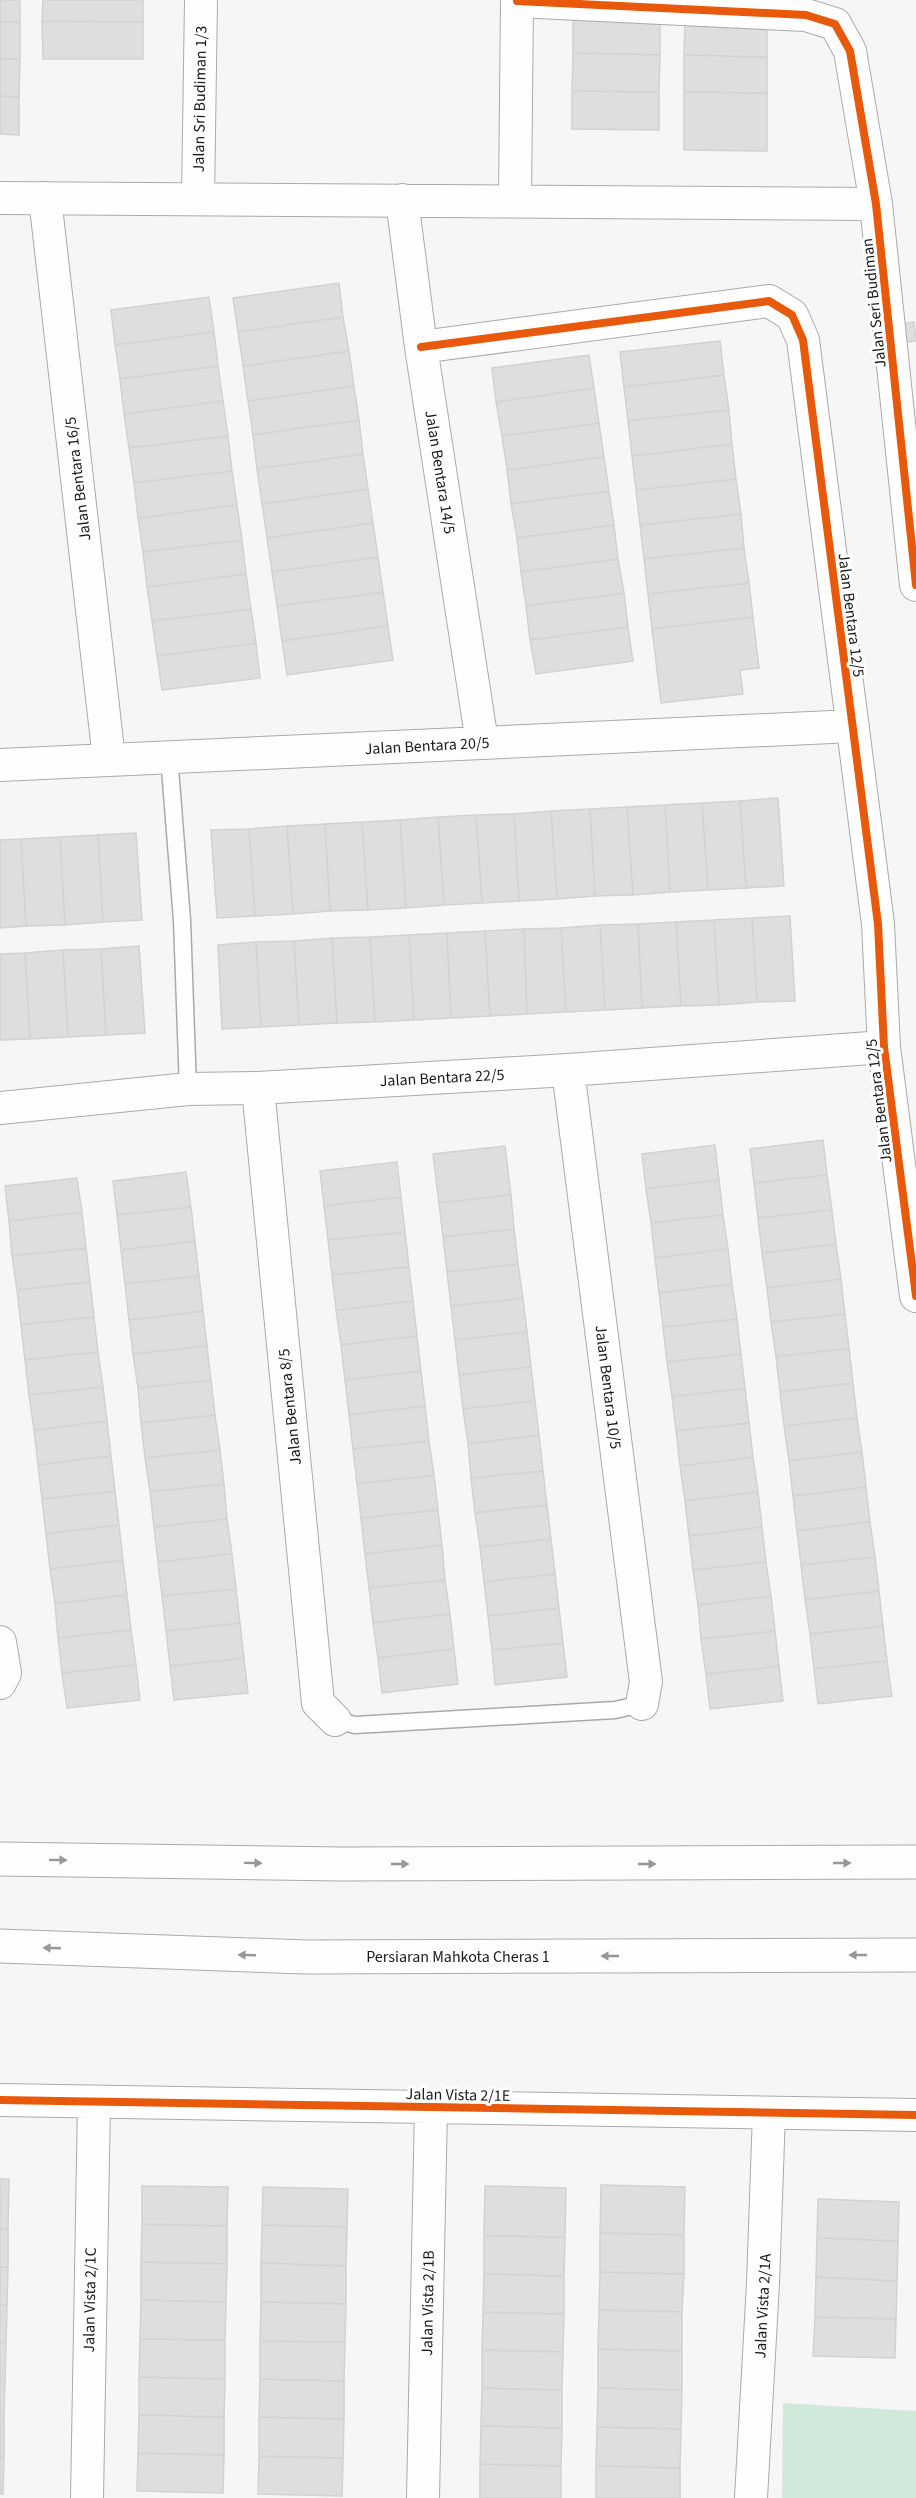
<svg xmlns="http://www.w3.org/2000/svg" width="916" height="2498" viewBox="0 0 916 2498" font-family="'Source Sans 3',sans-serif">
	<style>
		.green { fill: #d0e9da }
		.building { fill: #dedede; stroke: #d2d2d2; stroke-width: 1.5 }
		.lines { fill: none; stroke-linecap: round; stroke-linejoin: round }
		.lane-casing { stroke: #aaa; stroke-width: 19 }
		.street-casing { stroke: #aaa; stroke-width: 34 }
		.secondary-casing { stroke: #aaa; stroke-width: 35 }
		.lane { stroke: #fefefe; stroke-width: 16 }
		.street { stroke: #fefefe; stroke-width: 32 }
		.secondary { stroke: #fefefe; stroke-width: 33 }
		.cycleway-casing { stroke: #fff; stroke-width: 11 }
		.cycleway { stroke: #e8590c; stroke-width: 8 }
		.oneway { fill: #979797 }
		.labels { text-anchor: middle; stroke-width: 6; stroke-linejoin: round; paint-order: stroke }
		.street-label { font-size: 16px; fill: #19191a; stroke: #fff }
	</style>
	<rect width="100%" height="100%" fill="#f6f6f6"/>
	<path class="green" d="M783 2403 916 2411V2498H782Z"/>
	<path class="building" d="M0 0H20V22H0Z
		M43 0H143V22L42 21Z
		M573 15 660 17V55L573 53Z
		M685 19 767 20V57L684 55Z
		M42 21 143 22V59H43Z
		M0 22H20V59H0Z
		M573 53 660 55 659 92 572 91Z
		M684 55 767 57V93L684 92Z
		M0 59H20L19 97 0 96Z
		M572 91 659 92V130L572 129Z
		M684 92 767 93V151L684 150Z
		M0 96 19 97V135L0 134Z
		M339 283 343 317 238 332 233 298Z
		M209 297 214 332 115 345 111 310Z
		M343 317 349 351 243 366 238 332Z
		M914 322 916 341 900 343 898 324Z
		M214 332 218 366 120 379 115 345Z
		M720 341 724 375 624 387 620 352Z
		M349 351 354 386 248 401 243 366Z
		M589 355 594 388 496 402 492 368Z
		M218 366 223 401 124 414 120 379Z
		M724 375 729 410 628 421 624 387Z
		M354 386 359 420 253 435 248 401Z
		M594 388 599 423 502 436 496 402Z
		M223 401 228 436 129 448 124 414Z
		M729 410 732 444 632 456 628 421Z
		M359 420 363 454 257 469 253 435Z
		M599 423 604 457 507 470 502 436Z
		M228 436 232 471 134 483 129 448Z
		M732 444 736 479 636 490 632 456Z
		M363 454 368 489 262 504 257 469Z
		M604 457 609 491 511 504 507 470Z
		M232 471 237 505 138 518 134 483Z
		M736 479 741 514 640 525 636 490Z
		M368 489 373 523 267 538 262 504Z
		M609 491 614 525 517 538 511 504Z
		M237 505 242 540 143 552 138 518Z
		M741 514 744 548 644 559 640 525Z
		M373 523 378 557 272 572 267 538Z
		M614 525 618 559 521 572 517 538Z
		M242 540 246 574 147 587 143 552Z
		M744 548 749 583 648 594 644 559Z
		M378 557 383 592 277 606 272 572Z
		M618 559 624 593 526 606 521 572Z
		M246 574 251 609 152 621 147 587Z
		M749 583 753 617 652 629 648 594Z
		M383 592 388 626 282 641 277 606Z
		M624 593 628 627 530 640 526 606Z
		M251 609 256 643 157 656 152 621Z
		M753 617 759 668 740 670 743 694 661 703 652 629Z
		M388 626 393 660 287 675 282 641Z
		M628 627 633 661 536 674 530 640Z
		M256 643 260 678 162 690 157 656Z
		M778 798 784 886 746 888 740 801Z
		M740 801 746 888 708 890 702 803Z
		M702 803 708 890 670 892 665 805Z
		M665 805 670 892 633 895 627 807Z
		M627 807 633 895 595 896 590 809Z
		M590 809 595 896 557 899 551 811Z
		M551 811 557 899 519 901 514 814Z
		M514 814 519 901 482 903 476 815Z
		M476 815 482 903 444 905 438 817Z
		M438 817 444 905 406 908 400 820Z
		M400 820 406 908 368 910 362 822Z
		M362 822 368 910 330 911 325 824Z
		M325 824 330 911 293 914 287 826Z
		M287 826 293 914 255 916 249 829Z
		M249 829 255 916 217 918 211 830Z
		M136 833 142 920 103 922 98 835Z
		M98 835 103 922 65 925 60 837Z
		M60 837 65 925 26 926 21 839Z
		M21 839 26 926 0 928V840Z
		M790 916 795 1001 757 1002 752 918Z
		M752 918 757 1002 719 1005 714 920Z
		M714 920 719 1005 681 1006 676 922Z
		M676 922 681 1006 642 1008 638 924Z
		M638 924 642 1008 605 1010 600 925Z
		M600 925 605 1010 566 1012 561 928Z
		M561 928 566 1012 527 1014 524 929Z
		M524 929 527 1014 490 1016 485 931Z
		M485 931 490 1016 451 1018 447 933Z
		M447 933 451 1018 414 1020 409 935Z
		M409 935 414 1020 375 1022 370 937Z
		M370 937 375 1022 337 1023 332 938Z
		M332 938 337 1023 299 1025 294 941Z
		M294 941 299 1025 261 1027 256 942Z
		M256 942 261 1027 222 1029 218 945Z
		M139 946 145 1033 106 1035 101 949Z
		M101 949 106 1035 68 1037 63 950Z
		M63 950 68 1037 30 1039 25 953Z
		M25 953 30 1039 0 1040V954Z
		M823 1140 827 1175 754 1183 750 1149Z
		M715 1145 719 1180 646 1189 642 1154Z
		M505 1146 511 1195 439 1203 433 1154Z
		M397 1162 401 1197 324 1206 320 1171Z
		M186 1172 191 1207 117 1215 113 1181Z
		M827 1175 832 1210 758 1218 754 1183Z
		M77 1178 82 1212 9 1221 5 1186Z
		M719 1180 723 1215 651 1223 646 1189Z
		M511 1195 514 1229 443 1237 439 1203Z
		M401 1197 405 1232 328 1240 324 1206Z
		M191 1207 195 1241 121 1250 117 1215Z
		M832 1210 836 1244 762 1253 758 1218Z
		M82 1212 86 1248 12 1256 9 1221Z
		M723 1215 728 1249 655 1258 651 1223Z
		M514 1229 518 1264 447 1272 443 1237Z
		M405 1232 409 1267 332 1275 328 1240Z
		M195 1241 199 1276 125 1284 121 1250Z
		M836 1244 841 1279 767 1288 762 1253Z
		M86 1248 90 1282 17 1290 12 1256Z
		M728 1249 732 1284 659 1293 655 1258Z
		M518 1264 523 1298 451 1306 447 1272Z
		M409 1267 413 1301 336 1310 332 1275Z
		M199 1276 203 1311 129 1320 125 1284Z
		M841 1279 845 1314 771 1322 767 1288Z
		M90 1282 94 1317 21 1325 17 1290Z
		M732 1284 737 1319 663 1327 659 1293Z
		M523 1298 527 1332 455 1340 451 1306Z
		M413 1301 417 1336 341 1345 336 1310Z
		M203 1311 207 1346 133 1354 129 1320Z
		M845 1314 849 1348 776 1357 771 1322Z
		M94 1317 98 1352 25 1360 21 1325Z
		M737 1319 741 1354 667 1362 663 1327Z
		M527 1332 531 1367 459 1375 455 1340Z
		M417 1336 421 1371 345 1380 341 1345Z
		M207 1346 211 1380 138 1388 133 1354Z
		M849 1348 853 1383 780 1392 776 1357Z
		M98 1352 103 1387 29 1395 25 1360Z
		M741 1354 745 1388 672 1397 667 1362Z
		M531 1367 535 1401 463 1409 459 1375Z
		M421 1371 425 1406 349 1415 345 1380Z
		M211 1380 215 1415 141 1423 138 1388Z
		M853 1383 857 1418 784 1426 780 1392Z
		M103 1387 107 1421 34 1430 29 1395Z
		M745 1388 749 1423 676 1431 672 1397Z
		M535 1401 539 1435 468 1444 463 1409Z
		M425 1406 429 1441 353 1449 349 1415Z
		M215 1415 220 1450 145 1458 141 1423Z
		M857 1418 862 1452 789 1461 784 1426Z
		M107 1421 111 1456 38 1465 34 1430Z
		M749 1423 753 1457 680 1466 676 1431Z
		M539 1435 543 1471 471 1478 468 1444Z
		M429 1441 434 1475 357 1484 353 1449Z
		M220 1450 224 1484 150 1492 145 1458Z
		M862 1452 866 1487 793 1496 789 1461Z
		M111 1456 115 1491 42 1499 38 1465Z
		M753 1457 758 1492 685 1501 680 1466Z
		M543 1471 547 1505 475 1513 471 1478Z
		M434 1475 438 1510 361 1518 357 1484Z
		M224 1484 227 1519 154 1527 150 1492Z
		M866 1487 870 1522 797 1531 793 1496Z
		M115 1491 119 1525 46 1534 42 1499Z
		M758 1492 762 1527 689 1536 685 1501Z
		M547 1505 551 1539 480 1547 475 1513Z
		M438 1510 442 1545 365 1554 361 1518Z
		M227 1519 232 1554 158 1562 154 1527Z
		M870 1522 875 1557 801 1565 797 1531Z
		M119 1525 123 1560 50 1569 46 1534Z
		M762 1527 766 1562 693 1570 689 1536Z
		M551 1539 555 1574 484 1582 480 1547Z
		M442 1545 445 1580 369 1588 365 1554Z
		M232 1554 236 1589 162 1596 158 1562Z
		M875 1557 879 1591 805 1600 801 1565Z
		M123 1560 127 1595 55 1604 50 1569Z
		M766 1562 771 1596 698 1605 693 1570Z
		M555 1574 559 1608 488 1616 484 1582Z
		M445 1580 450 1614 373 1623 369 1588Z
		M236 1589 240 1623 166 1631 162 1596Z
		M879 1591 883 1626 810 1634 805 1600Z
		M127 1595 131 1630 58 1638 55 1604Z
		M771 1596 775 1631 701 1639 698 1605Z
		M559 1608 563 1643 492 1650 488 1616Z
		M450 1614 454 1649 378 1658 373 1623Z
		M240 1623 244 1658 170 1666 166 1631Z
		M883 1626 887 1661 814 1669 810 1634Z
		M131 1630 136 1665 62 1673 58 1638Z
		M775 1631 779 1666 706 1674 701 1639Z
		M563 1643 567 1677 495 1685 492 1650Z
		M454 1649 458 1684 382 1693 378 1658Z
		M244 1658 248 1693 174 1700 170 1666Z
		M887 1661 892 1696 818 1704 814 1669Z
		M136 1665 140 1700 67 1708 62 1673Z
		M779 1666 783 1701 710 1709 706 1674Z
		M0 2179H9L8 2229H0Z
		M601 2185 685 2187 684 2235 600 2233Z
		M142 2186 228 2187 227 2226 142 2224Z
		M485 2186 566 2188 565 2237 484 2236Z
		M263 2187 348 2189 347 2227 262 2225Z
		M818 2199 899 2202 898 2241 817 2238Z
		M142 2224 227 2226V2264L141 2262Z
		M262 2225 347 2227 346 2266 261 2263Z
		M0 2229H8V2267H0Z
		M600 2233 684 2235V2274L600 2272Z
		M484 2236 565 2237 564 2276 484 2274Z
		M817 2238 898 2241 897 2281 816 2277Z
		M141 2262 227 2264 226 2302 141 2300Z
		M261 2263 346 2266V2304L261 2302Z
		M0 2267H8L7 2305H0Z
		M600 2272 684 2274 682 2312 599 2310Z
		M484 2274 564 2276V2314L483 2312Z
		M816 2277 897 2281 896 2319 815 2317Z
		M141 2300 226 2302 225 2340 140 2339Z
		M261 2302 346 2304 345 2342 260 2341Z
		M0 2305H7L6 2343H0Z
		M599 2310 682 2312V2351L598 2349Z
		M483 2312 564 2314 563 2352 482 2350Z
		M815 2317 896 2319 895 2358 813 2356Z
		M140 2339 225 2340V2379L139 2377Z
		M260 2341 345 2342 344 2381 260 2379Z
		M0 2343H6L5 2381H0Z
		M598 2349 682 2351V2390L598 2388Z
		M482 2350 563 2352 562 2390 482 2388Z
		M139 2377 225 2379 224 2417 139 2415Z
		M260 2379 344 2381V2419L259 2417Z
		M0 2381H5L4 2419H0Z
		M482 2388 562 2390V2428L481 2426Z
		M598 2388 682 2390 681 2429 597 2427Z
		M139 2415 224 2417V2455L138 2453Z
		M259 2417 344 2419 343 2458 259 2456Z
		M0 2419H4V2457H0Z
		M481 2426 562 2428 561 2466 480 2464Z
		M597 2427 681 2429 680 2468 596 2466Z
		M138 2453 224 2455 223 2493 137 2491Z
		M259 2456 343 2458 342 2496 258 2494Z
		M0 2457H4L3 2494H0Z
		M480 2464 561 2466V2498H480Z
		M596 2466 680 2468V2498H596Z"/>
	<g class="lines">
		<defs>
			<path id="lane" d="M169 756 182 920 188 1089
				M335 1720 355 1725 615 1710 642 1704"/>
			<path id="street" d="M517 1 806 15 835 24 850 51 876 204 916 585
				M0 198 876 204
				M45 198 109 759
				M198 199 201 0
				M402 200 421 347 482 742
				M515 201 517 0
				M421 347 769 301 792 315 803 340 878 924 884 1047 916 1296
				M0 765 853 726
				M568 1070 646 1682 642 1704
				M258 1088 318 1703 335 1720
				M0 1108 188 1089 258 1088 568 1070 884 1047
				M0 1642 5 1673 0 1683
				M0 2100 916 2115
				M87 2498 94 2102
				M423 2498 431 2107
				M751 2498 763 2283 769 2113"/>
			<path id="secondary" d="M0 1859 341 1864 916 1862
				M0 1946 306 1957 916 1955"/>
		</defs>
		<use href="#lane" class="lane-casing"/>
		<use href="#street" class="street-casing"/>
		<use href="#secondary" class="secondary-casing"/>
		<use href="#lane" class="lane"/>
		<use href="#street" class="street"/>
		<use href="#secondary" class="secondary"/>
		<defs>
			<path id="cycleway" d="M517 1 806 15 835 24 850 51 876 204 916 585
				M421 347 769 301 792 315 803 340 878 924 884 1047 916 1296
				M0 2100 916 2115"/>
		</defs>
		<use href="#cycleway" class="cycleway-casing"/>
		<use href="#cycleway" class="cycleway"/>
	</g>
	<defs><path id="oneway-solid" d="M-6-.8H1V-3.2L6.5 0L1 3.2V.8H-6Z" transform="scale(1.5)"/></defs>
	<g class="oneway">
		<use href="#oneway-solid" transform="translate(58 1860) rotate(1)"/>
		<use href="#oneway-solid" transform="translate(253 1863) rotate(1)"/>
		<use href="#oneway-solid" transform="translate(842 1863)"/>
		<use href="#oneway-solid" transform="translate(400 1864)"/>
		<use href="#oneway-solid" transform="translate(647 1864)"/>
		<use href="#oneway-solid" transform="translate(52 1948) rotate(-178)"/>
		<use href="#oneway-solid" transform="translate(247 1955) rotate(-178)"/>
		<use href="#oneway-solid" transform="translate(858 1955) rotate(180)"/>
		<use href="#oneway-solid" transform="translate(610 1956) rotate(180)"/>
	</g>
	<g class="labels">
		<g class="street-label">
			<text transform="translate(199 99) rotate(-89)" y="6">Jalan Sri Budiman 1/3</text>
			<text transform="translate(873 303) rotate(-96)" y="6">Jalan Seri Budiman</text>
			<text transform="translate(441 472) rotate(81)" y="6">Jalan Bentara 14/5</text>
			<text transform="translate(77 479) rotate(-97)" y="6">Jalan Bentara 16/5</text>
			<text transform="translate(852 615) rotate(83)" y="6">Jalan Bentara 12/5</text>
			<text transform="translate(427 745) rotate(-3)" y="6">Jalan Bentara 20/5</text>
			<text transform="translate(442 1077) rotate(-3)" y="6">Jalan Bentara 22/5</text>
			<text transform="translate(878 1101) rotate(-97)" y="6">Jalan Bentara 12/5</text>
			<text transform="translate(609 1387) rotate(83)" y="6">Jalan Bentara 10/5</text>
			<text transform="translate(289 1407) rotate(-96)" y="6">Jalan Bentara 8/5</text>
			<text x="458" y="1962">Persiaran Mahkota Cheras 1</text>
			<text transform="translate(458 2094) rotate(1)" y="6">Jalan Vista 2/1E</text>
			<text transform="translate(89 2300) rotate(-89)" y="6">Jalan Vista 2/1C</text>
			<text transform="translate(427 2303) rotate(-89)" y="6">Jalan Vista 2/1B</text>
			<text transform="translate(762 2306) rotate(-87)" y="6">Jalan Vista 2/1A</text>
		</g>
	</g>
</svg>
